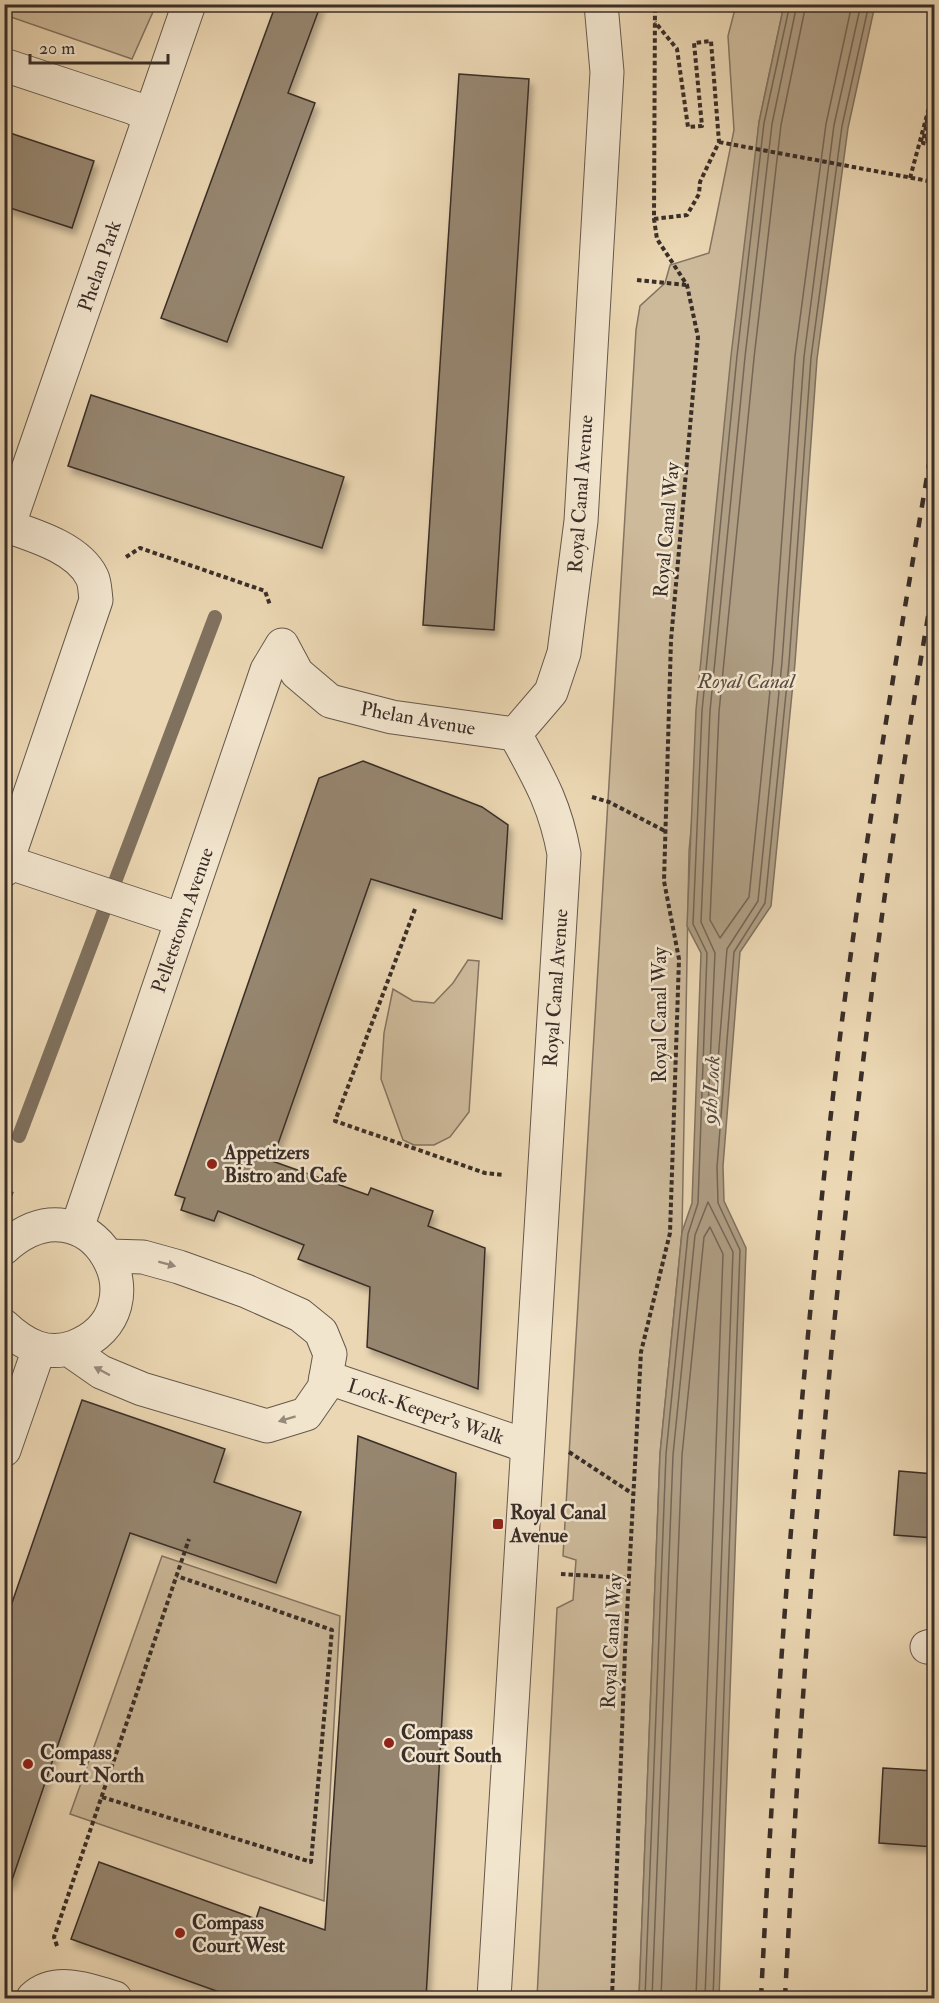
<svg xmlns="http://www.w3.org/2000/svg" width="939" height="2003" viewBox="0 0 939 2003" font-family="'IM FELL Double Pica',serif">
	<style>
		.green { fill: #cdba9b; stroke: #847462; stroke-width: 1.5 }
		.water { fill: #af9e84; stroke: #80715f; stroke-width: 1.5 }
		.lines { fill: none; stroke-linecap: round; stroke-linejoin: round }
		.shore { stroke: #746656; stroke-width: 1.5 }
		.stream { stroke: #80715f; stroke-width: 14 }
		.building { fill: #968670; stroke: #3a2e28; stroke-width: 1.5; filter: url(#shadow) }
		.pedestrian-casing { stroke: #66584b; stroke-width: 35 }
		.minor-casing { stroke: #66584b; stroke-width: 35 }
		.path { stroke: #3a2e28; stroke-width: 4; stroke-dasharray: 4.5 3; stroke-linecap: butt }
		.pedestrian { stroke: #f2e5ce; stroke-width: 33 }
		.minor { stroke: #f2e5ce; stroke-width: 33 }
		.rail { stroke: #3a2e28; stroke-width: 4.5; stroke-dasharray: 10 10; stroke-linecap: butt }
		.path-bridge { stroke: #3a2e28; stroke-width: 4; stroke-dasharray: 4.5 3; stroke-linecap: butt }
		.oneway { fill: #968a7b }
		.poi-dot { fill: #8f2418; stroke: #f2e5ce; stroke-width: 2 }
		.labels { text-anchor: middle; stroke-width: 5; stroke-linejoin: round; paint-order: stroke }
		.street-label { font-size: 20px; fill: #3a2e28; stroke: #f2e5ce }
		.poi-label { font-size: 20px; font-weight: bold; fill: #3a2e28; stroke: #f2e5ce; text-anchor: start }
		.water-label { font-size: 21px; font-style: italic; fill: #574a3f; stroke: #f2e5ce }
	</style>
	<defs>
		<filter id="shadow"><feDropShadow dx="3.5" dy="6" stdDeviation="3" flood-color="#0004"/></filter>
	</defs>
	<rect width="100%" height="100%" fill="#ebd7b3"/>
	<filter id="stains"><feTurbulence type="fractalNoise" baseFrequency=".00333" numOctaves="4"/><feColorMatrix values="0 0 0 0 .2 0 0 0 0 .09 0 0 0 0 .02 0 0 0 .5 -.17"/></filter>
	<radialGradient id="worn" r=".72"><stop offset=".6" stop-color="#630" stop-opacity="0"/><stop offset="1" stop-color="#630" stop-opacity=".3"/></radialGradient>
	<path class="green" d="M5 4H156V5L132 59 5 15Z
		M736 5H784L759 122 689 851 682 1232 660 1454 639 1998H537L557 1608 573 1600 576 1560 563 1556 636 330 640 306 665 283 670 265 709 253 734 130 728 36Z
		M468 960 479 961 469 1112 450 1137 434 1145H414L403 1140 381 1079 384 1033 393 989 413 1001 434 1003 453 983Z
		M162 1556 340 1616 324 1901 70 1814Z"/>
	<path class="water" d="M784 5H875L848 128 817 359 795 663 771 906 740 952 723 1166 724 1201 746 1248 719 1998H639L660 1454 682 1232 692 1203 701 953 687 926 696 710 731 356 759 122Z"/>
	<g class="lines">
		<path class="shore" d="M797 4 772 124 745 357 710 711 701 922 715 953 708 1109 711 1112 714 1110 727 949 758 901 782 662 804 357 834 125 861 4
			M806 4 781 125 754 358 719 712 710 920 720 938 749 897 773 661 795 356 826 124 852 4
			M645 1998 666 1454 688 1234 698 1203 707 953 693 924 702 711 737 356 764 123 790 4
			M652 1998 673 1455 695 1235 708 1202 733 1252 705 1998
			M661 1998 682 1455 704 1237 710 1227 723 1254 696 1998
			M713 1998 740 1250 718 1203 717 1167 734 952 765 903 789 663 811 358 842 126 869 4"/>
		<path class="stream" d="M19 1136 215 617"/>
	</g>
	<path class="building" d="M276 4H321L288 93 315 103 227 342 161 318Z
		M459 74 529 79 494 630 423 625Z
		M4 131 94 161 72 228 4 206Z
		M91 395 344 477 322 548 68 466Z
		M363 761 482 807 508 825 502 919 371 879 272 1161 368 1195 371 1188 433 1211 428 1226 485 1248 478 1389 367 1347 370 1287 298 1259 304 1245 218 1211 214 1221 181 1210 185 1198 175 1195 319 778Z
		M82 1400 225 1449 214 1482 301 1512 276 1583 130 1533 11 1883 4 1882V1626Z
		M358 1436 456 1473 426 1998H236L71 1939 99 1862 256 1919 260 1907 325 1930Z
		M899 1471 934 1474V1538L894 1535Z
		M883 1768 934 1771V1847L879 1843Z"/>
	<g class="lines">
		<defs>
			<path id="pedestrian" d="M7 862 182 920
				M326 1377 527 1446"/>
			<path id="minor" d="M4 65 134 108 150 117
				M4 525C33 535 78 548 92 577 95 583 95 592 96 600L4 870
				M8 527 189 4
				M515 734 551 692 564 653 581 521 607 72 601 4
				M77 1228 267 670 282 645 297 673 330 701 392 717 515 734
				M4 1248C90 1170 168 1311 74 1347 47 1357 24 1345 4 1326
				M68 1349 101 1372 142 1389 267 1426 306 1414 324 1388 330 1354 321 1332 300 1315 246 1291 179 1267 143 1257 109 1256
				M4 1450 39 1349
				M927 1647 934 1645
				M33 1998C55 1977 90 1990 115 1998
				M494 1998 564 854C555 804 539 778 515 734"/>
		</defs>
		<use href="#pedestrian" class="pedestrian-casing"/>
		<use href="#minor" class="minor-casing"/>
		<path class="path" d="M934 76V78
			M919 139 927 141 934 99
			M719 142 934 182
			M910 178 934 89
			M654 219 687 215 699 194 700 182 719 142 711 41 694 43 702 126 688 127 677 49 655 22
			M637 280 686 285
			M126 557 140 548 265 591 270 605
			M592 797 609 802 665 831
			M415 909 335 1121 485 1173 503 1175
			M4 1191 13 1194
			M569 1452 633 1494
			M561 1574 629 1578
			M102 1797 311 1862 332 1630 177 1576
			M57 1946 54 1937 189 1539
			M612 1998 625 1651 641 1352 670 1233 679 959 664 881 671 640 698 337 687 285 657 239 654 219 655 4"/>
		<use href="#pedestrian" class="pedestrian"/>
		<use href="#minor" class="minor"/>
		<path class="rail" d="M761 1998C777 1680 801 1362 839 1045 864 841 900 638 934 435
			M785 1998C809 1524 852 1050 934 582"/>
		<path class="path-bridge" d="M934 82 923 143 934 145"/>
	</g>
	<defs><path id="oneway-solid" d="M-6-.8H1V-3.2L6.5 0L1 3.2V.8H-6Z" transform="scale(1.5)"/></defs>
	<g class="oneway">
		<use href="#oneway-solid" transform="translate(167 1264) rotate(15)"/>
		<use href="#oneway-solid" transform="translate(102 1371) rotate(-152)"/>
		<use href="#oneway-solid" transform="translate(287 1419) rotate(163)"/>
	</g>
	<g class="poi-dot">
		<circle cx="212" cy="1164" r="6"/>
		<rect x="492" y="1518" width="12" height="12" rx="3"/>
		<circle cx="389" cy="1743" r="6"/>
		<circle cx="28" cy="1764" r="6"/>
		<circle cx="180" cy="1933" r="6"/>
	</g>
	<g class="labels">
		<g class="street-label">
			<text transform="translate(99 266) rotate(-71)" y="7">Phelan Park</text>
			<text transform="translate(580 494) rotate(-86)" y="7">Royal Canal Avenue</text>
			<text transform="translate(666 530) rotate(-85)" y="7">Royal Canal Way</text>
			<text transform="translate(418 718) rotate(10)" y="7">Phelan Avenue</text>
			<text transform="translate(182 920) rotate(-71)" y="7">Pelletstown Avenue</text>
			<text transform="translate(555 988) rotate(-86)" y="7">Royal Canal Avenue</text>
			<text transform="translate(659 1015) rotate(-90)" y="7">Royal Canal Way</text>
			<text transform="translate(426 1411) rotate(19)" y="7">Lock-Keeper's Walk</text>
			<text transform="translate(611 1641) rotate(-87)" y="7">Royal Canal Way</text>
		</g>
		<g class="poi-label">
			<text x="224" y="1159">Appetizers<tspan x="224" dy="23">Bistro and Cafe</tspan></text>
			<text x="510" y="1519">Royal Canal<tspan x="510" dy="23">Avenue</tspan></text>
			<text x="401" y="1739">Compass<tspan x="401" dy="23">Court South</tspan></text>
			<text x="40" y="1759">Compass<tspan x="40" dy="23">Court North</tspan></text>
			<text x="192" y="1929">Compass<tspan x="192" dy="23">Court West</tspan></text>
		</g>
		<g class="water-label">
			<text x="746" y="688">Royal Canal</text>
			<text transform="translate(711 1090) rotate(-87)" y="7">9th Lock</text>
		</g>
	</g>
	<rect width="939" height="2003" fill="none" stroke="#ebd7b3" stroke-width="24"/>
	<rect x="6" y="6" width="927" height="1991" fill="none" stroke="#3a2e28" stroke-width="3"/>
	<rect x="12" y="12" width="915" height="1979" fill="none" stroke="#3a2e28" stroke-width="1.5"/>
	<path d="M30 54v9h138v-9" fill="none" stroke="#3a2e28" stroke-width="3"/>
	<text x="39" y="54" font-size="18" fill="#3a2e28" stroke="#f2e5ce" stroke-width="4.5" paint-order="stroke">20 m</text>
	<rect width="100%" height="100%" filter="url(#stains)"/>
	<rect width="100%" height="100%" fill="url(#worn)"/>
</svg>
